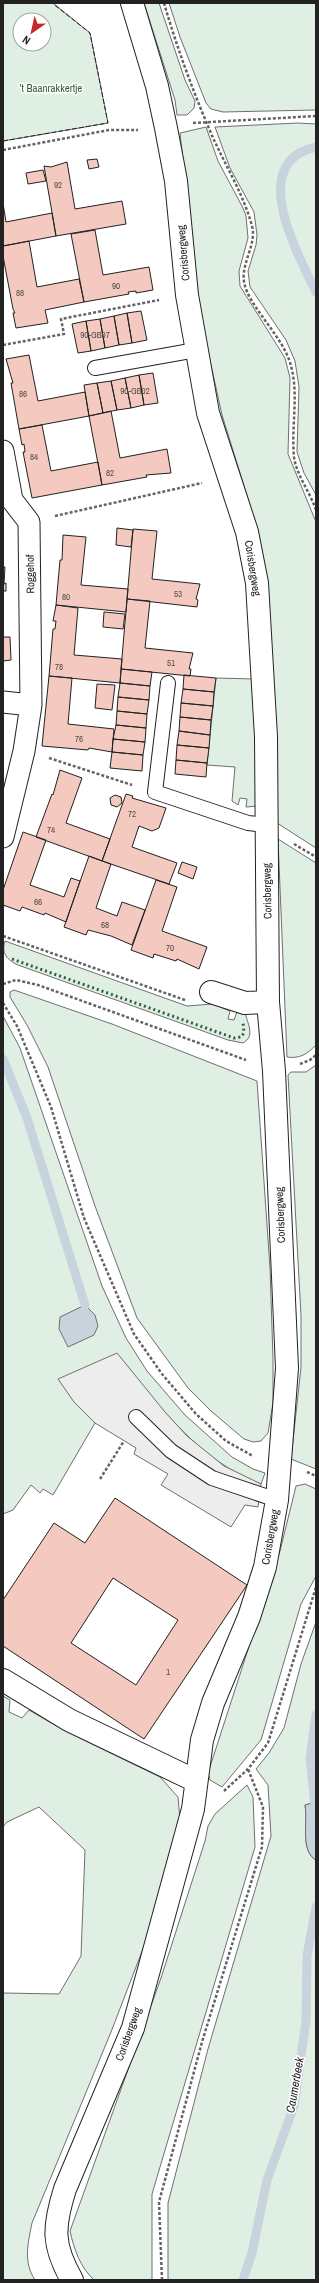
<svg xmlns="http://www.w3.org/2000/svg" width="319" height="2283" viewBox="0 0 319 2283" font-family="'Archivo Narrow',sans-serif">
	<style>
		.green { fill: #e0efe3; stroke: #6f6f6f; fill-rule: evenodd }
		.parking { fill: #ededed; stroke: #6f6f6f }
		.water { fill: #c7d3dd; stroke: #6f6f6f }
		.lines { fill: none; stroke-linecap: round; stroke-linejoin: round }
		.stream { stroke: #c7d3dd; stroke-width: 9 }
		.building { fill: #f3c9c0; stroke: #222; fill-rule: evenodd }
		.service-casing { stroke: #222; stroke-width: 16 }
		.pedestrian-casing { stroke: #222; stroke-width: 23 }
		.minor-casing { stroke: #222; stroke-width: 24 }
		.path { stroke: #646464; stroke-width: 2.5; stroke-dasharray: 3 2; stroke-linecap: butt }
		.service { stroke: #fff; stroke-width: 14 }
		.pedestrian { stroke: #fff; stroke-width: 21 }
		.minor { stroke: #fff; stroke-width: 22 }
		.hedge { stroke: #2f5e38; stroke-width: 3; stroke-dasharray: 2 3; stroke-linecap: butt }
		.fence { stroke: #222; stroke-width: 1; stroke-dasharray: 5 2; stroke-linecap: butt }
		.labels { text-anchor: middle; stroke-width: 3; stroke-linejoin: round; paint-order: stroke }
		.number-label { font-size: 9px; fill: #564c4a }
		.park-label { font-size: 11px; fill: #2f5e38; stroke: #fff }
		.street-label { font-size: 11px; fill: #222; stroke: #fff }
		.water-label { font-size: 12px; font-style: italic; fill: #222; stroke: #fff }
	</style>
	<rect width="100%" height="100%" fill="#fff"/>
	<path class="green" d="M3 3H53L90 33 108 123 3 141ZM20 20H44V44H20Z
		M144 3H159L185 80 195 101 194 108 187 115H177L175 100Z
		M169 3H316V110L223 112 211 109 206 103 180 37Z
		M298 123 316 124V495L304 473 297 452 299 387 295 361 286 340 250 287 248 271 256 245 257 235 254 212 230 168 215 127Z
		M206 127 218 161 243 208 246 216 248 238 239 271 240 286 285 358 290 378 288 454 316 522V848L277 823 250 505 222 415 200 315 180 133Z
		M216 678 254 679 258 806 246 807 247 799 240 798 238 805 232 801 235 767 207 765Z
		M278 839 316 863V1045C307 1054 300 1059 287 1057Z
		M5 941 187 1006 213 1004 230 1011 228 1019 234 1020 237 1012H245C247 1023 256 1036 243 1043L228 1040 18 965C7 960 1 953 5 941Z
		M14 990 112 1024 257 1081 270 1268 273 1358V1403L268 1433 261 1441 253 1442 244 1439 211 1411 188 1388 137 1318 95 1206 48 1067 27 1025 10 997V992Z
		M3 1016 20 1048 102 1286 126 1338 147 1371 185 1415 232 1457 253 1469 265 1473 261 1484C213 1466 179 1430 147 1391L74 1402 95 1423 53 1495 43 1489 40 1493 31 1485 13 1510 3 1514Z
		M316 1065V1469L291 1459 301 1367V1316L288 1075 291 1072H306Z
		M305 1484 316 1489V1576L301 1604 261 1740 222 1787 210 1780 208 1773 280 1551 296 1486Z
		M316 1622V1802L305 1805C308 1822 300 1851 316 1860V2280H168V2203L208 2049 271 1836 268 1785 256 1769 269 1753 284 1728 301 1664Z
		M3 1696 10 1700 9 1712 22 1718 29 1710 65 1731 160 1777 178 1797 181 1832 166 1889 111 2032 32 2223C28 2243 23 2262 35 2280H3V1993L59 1994 81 1956 85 1850 39 1807 7 1822 3 1827Z
		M247 1785 253 1797 255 1847 152 2194V2280H94C80 2267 74 2249 70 2231L161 1978 205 1841 208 1826 215 1814Z"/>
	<path class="parking" d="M117 1353 165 1412 187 1436 224 1466 261 1484 258 1507 245 1505 231 1527 161 1485 168 1474 134 1454 136 1448 95 1423 74 1402 58 1379Z"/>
	<path class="water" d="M85 1305 95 1315 98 1326 94 1335 68 1347 59 1329 60 1317Z
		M316 1802V1860C300 1851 308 1822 305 1805Z"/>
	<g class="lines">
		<path class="stream" d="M316 147C246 162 298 254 316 292
			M3 1059 27 1118 85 1305
			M316 1715 310 1758 316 1814
			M243 2280 252 2253 267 2180 294 2106 306 2021 307 1956 316 1907"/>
	</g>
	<path class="building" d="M97 159 99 167 89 169 87 160Z
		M67 162 75 209 122 201 126 224 56 236 44 166 51 167Z
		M43 170 46 181 28 184 26 173Z
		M3 203 6 222 52 213 56 236 3 246Z
		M95 230 103 275 149 267 153 290 136 293V291L128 292 129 294 84 302 71 234Z
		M29 241 37 287 79 279 84 302 45 310 48 323 16 328 13 313H15L13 309 3 256V246Z
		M141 311 147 340 132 343 127 313Z
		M127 313 132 343 119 345 114 316Z
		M114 316 119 345 105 348 100 319Z
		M100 319 105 348 91 351 86 321Z
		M86 321 91 351 78 353 72 324Z
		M29 355 38 401 85 392 89 416 19 429 11 383H13L6 359Z
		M153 373 158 403 144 405 139 375Z
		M139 375 144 405 131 408 125 378Z
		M125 378 131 408 117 410 111 381Z
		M111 381 117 410 103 413 97 383Z
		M97 383 103 413 89 416 84 385Z
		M111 411 120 458 167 449 171 473 146 475 147 477 102 485 89 416Z
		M42 425 51 471 98 462 102 485 32 498 23 452H25L24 444 22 445 19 429Z
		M117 528 133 530 131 547 116 545Z
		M133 529 157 531 152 579 200 584 196 599 198 600 197 607 127 599Z
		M63 535 86 537 81 585 128 589 126 612 56 605 60 560H62Z
		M3 567H5L4 584 6 583V591H3Z
		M127 599 150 601 145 648 193 653 189 669H191L190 676 121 669Z
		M56 605 78 608 74 655 122 659 120 683 49 676 53 629H55L56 621H53Z
		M104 612 125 614 123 629 103 627Z
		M3 637H10L11 660 3 661Z
		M121 669 152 672 150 686 120 683Z
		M184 675 216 678 214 692 183 689Z
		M49 676 72 678 68 724 114 729 112 752 89 748 88 750 42 746Z
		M120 683 150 686 149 700 118 697Z
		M97 684 115 685 112 710 95 708Z
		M183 689 214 692 213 706 181 703Z
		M118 697 149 700 147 714 117 711Z
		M181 703 213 706 211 720 180 717Z
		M117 711 147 714 146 728 116 725Z
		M180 717 211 720 210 735 179 731Z
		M116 725 146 728 145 742 113 739Z
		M179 731 210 735 209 748 177 745Z
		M113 739 145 742 143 755 112 752Z
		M177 745 209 748 207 763 176 760Z
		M112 752 143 755 142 771 110 768Z
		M176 760 207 763 206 777 175 774Z
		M60 770 82 778 66 823 110 839 102 861 36 837 52 794 53 795Z
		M126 794 133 796 132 798 166 808 159 828 152 831 139 826 132 847 177 863 169 884 102 861Z
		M115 795 121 797 122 803 117 807 111 805 110 798Z
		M23 832 46 840 30 885 64 897 71 878 80 881 66 922 45 913 44 915 22 907 20 911 3 905V890Z
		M89 856 111 864 96 908 117 916 122 902 145 910 132 945 111 936 88 930 86 935 64 927Z
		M182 862 197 867 193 879 178 873Z
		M156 880 177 887 162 931 207 947 199 969 177 959 176 961 154 954 153 958 131 950Z
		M115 1498 247 1585 144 1739 3 1646V1600L54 1523 85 1543ZM113 1578 178 1620 136 1685 71 1643Z"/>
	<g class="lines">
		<defs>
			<path id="service" d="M95 368 196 350
				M168 683 155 792 248 823 266 825
				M136 1417 171 1451 212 1478 277 1500"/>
			<path id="pedestrian" d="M3 451 12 500 29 522 31 705 24 751 3 837
				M3 702 31 705"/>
			<path id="minor" d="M211 992 245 1003 268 1002
				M3 1680 69 1720 196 1781
				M72 2280C52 2245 53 2227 65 2189L133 2028 193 1809 202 1740 213 1703 249 1617 265 1567 277 1500 287 1368 274 1071 268 1002 266 737 257 583 247 532 208 413 187 295 176 181 166 128 157 86 132 3"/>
		</defs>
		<use href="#service" class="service-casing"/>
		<use href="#pedestrian" class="pedestrian-casing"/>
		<use href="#minor" class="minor-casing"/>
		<path class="path" d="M164 3C177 48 195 97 214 140 227 168 244 196 252 226 257 244 241 263 244 282 248 306 284 337 291 366 299 395 291 427 294 457 296 474 310 492 316 510
			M193 123 316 116
			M3 150 109 130H138
			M3 345 64 334 61 319 159 300
			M55 516 202 483
			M49 758 132 785
			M294 844 316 857
			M3 936 185 1000
			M3 984 16 980 38 985 246 1060
			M3 1003 17 1026 51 1107 84 1218 134 1334 162 1374 196 1414 226 1441 253 1456
			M300 1064 310 1060 316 1055
			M307 1472 316 1476
			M100 1479 124 1441
			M224 1791 248 1769 268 1743 316 1587
			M162 2280 159 2202 202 2042 262 1847 263 1807 248 1769"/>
		<use href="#service" class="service"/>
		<use href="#pedestrian" class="pedestrian"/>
		<use href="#minor" class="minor"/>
		<path class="hedge" d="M12 959 234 1038 241 1037 244 1033 243 1022"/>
		<path class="fence" d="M3 141 108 123 90 33 52 3"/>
	</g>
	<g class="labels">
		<g class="number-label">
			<text x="58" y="188">92</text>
			<text x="116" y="289">90</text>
			<text x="20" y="296">88</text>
			<text x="95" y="338">90-GB07</text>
			<text x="135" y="394">90-GB02</text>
			<text x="23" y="397">86</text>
			<text x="34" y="460">84</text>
			<text x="110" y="476">82</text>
			<text x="178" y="597">53</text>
			<text x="66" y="600">80</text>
			<text x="171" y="666">51</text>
			<text x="59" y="670">78</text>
			<text x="79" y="742">76</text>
			<text x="132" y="817">72</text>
			<text x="51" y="833">74</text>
			<text x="38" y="905">66</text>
			<text x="105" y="928">68</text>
			<text x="170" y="951">70</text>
			<text x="168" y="1675">1</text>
		</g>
		<g class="park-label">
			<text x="51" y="92">'t Baanrakkertje</text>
		</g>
		<g class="street-label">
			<text transform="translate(183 253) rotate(-95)" y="4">Corisbergweg</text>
			<text transform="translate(253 568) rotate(81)" y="4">Corisbergweg</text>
			<text transform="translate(30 574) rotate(-91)" y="4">Roggehof</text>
			<text transform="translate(267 891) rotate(-91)" y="4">Corisbergweg</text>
			<text transform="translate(280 1215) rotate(-92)" y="4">Corisbergweg</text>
			<text transform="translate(270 1537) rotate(-80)" y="4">Corisbergweg</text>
			<text transform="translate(128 2034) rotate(-70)" y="4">Corisbergweg</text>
		</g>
		<g class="water-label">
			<text transform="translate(295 2085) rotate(-80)" y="4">Caumerbeek</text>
		</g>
	</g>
	<rect width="319" height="2283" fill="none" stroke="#222222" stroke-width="8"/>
	<g transform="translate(32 32) rotate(214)"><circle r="19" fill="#ffffff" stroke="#a7a7a7"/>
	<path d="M0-3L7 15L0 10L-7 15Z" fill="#c62828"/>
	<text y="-6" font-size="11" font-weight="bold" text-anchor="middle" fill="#222222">N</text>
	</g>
</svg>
